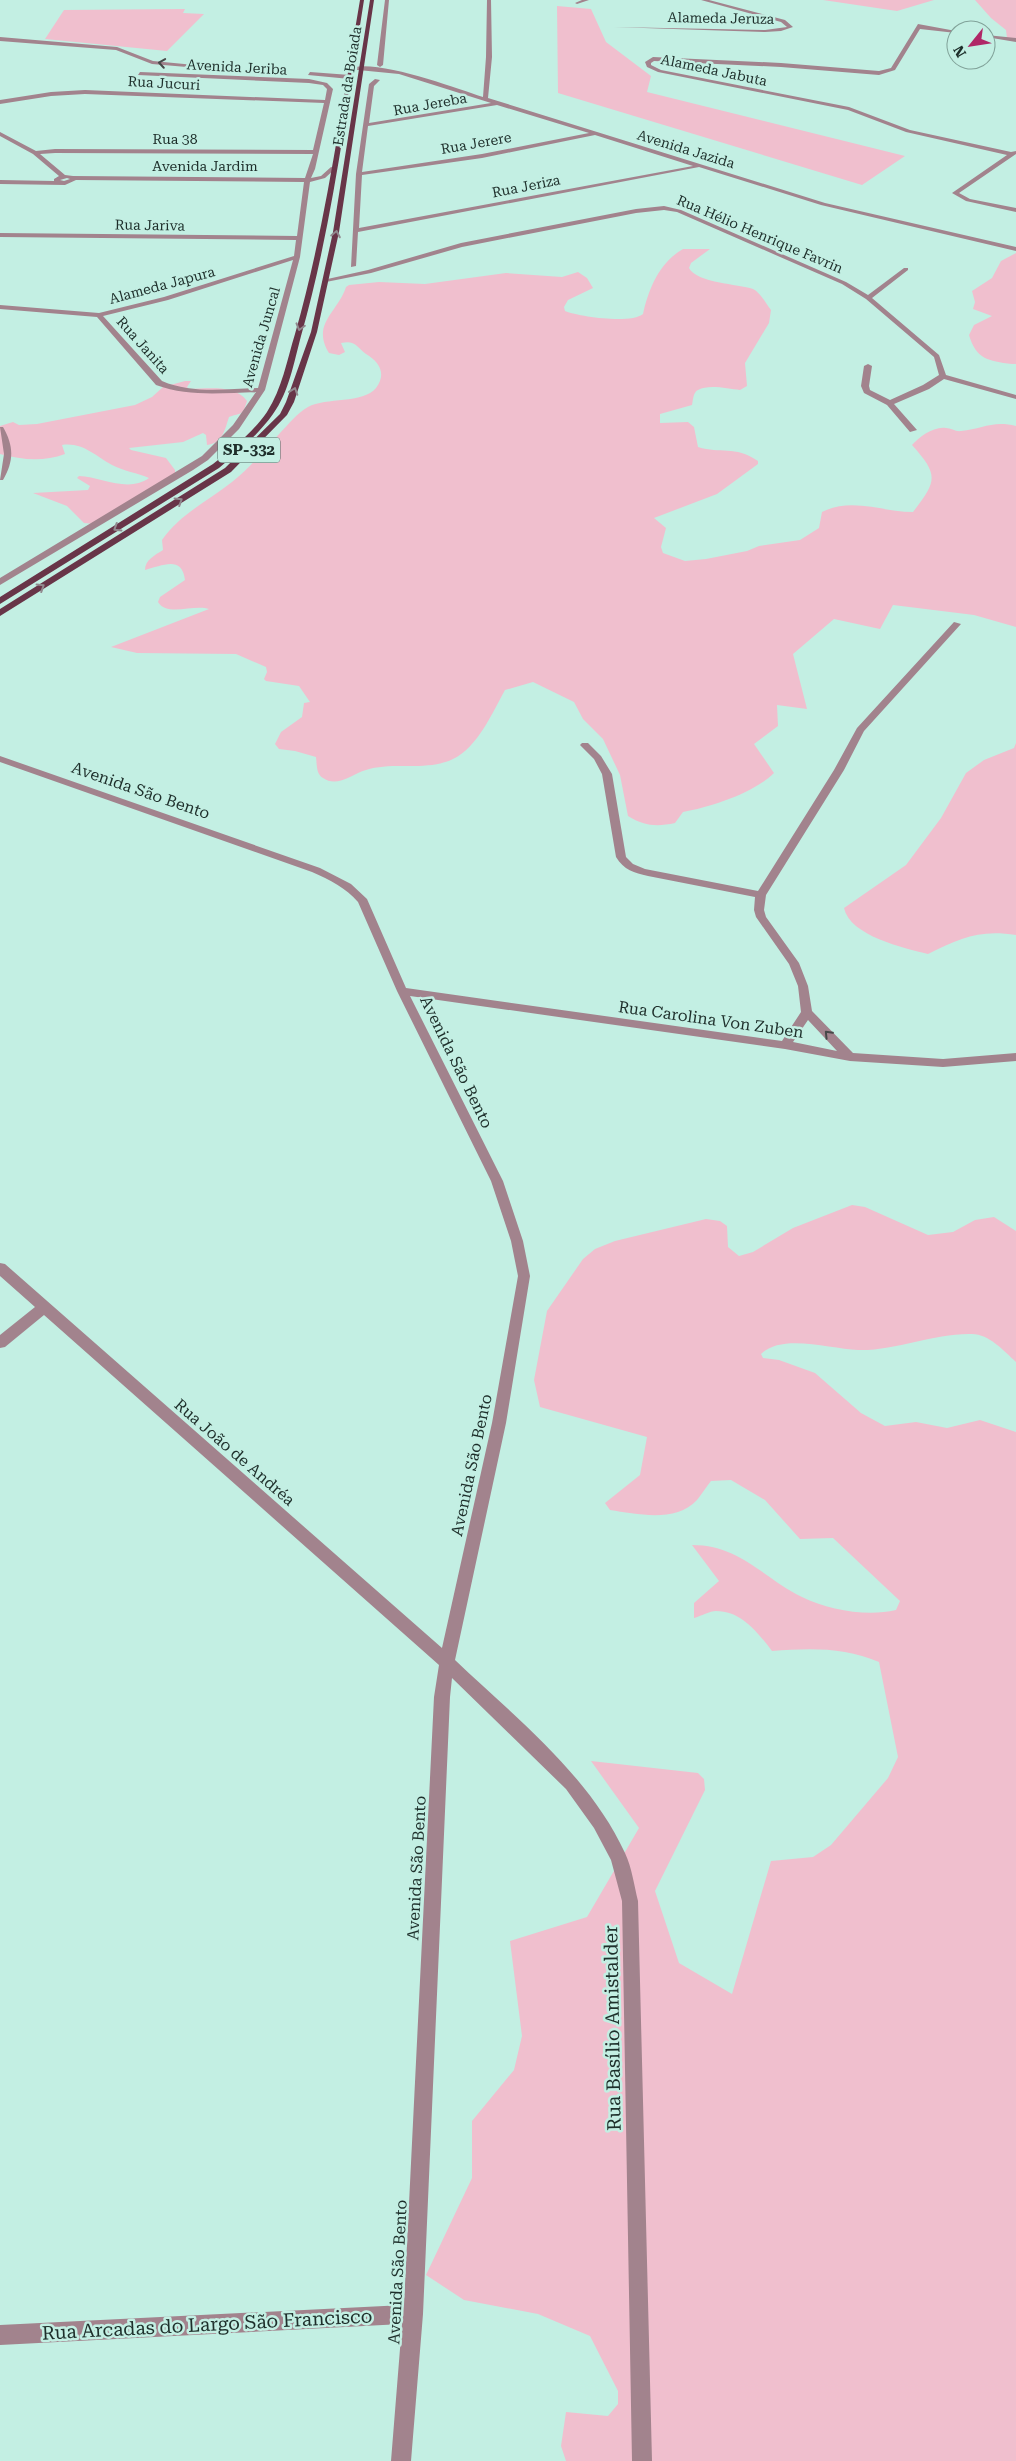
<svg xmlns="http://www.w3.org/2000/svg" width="1016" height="2461" viewBox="0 0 1016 2461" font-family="'Roboto Serif',serif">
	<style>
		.green { fill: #f0bfce }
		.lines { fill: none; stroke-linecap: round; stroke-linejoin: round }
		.minor { fill: #a2838d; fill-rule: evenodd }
		.major { fill: #683548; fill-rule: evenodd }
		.oneway { stroke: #464848 }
		.oneway2 { stroke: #91898e }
		.labels { text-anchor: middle; stroke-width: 5; stroke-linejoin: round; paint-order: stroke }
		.far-street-label { font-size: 14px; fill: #1e2f2b; stroke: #c3efe3 }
		.shield { fill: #c3efe3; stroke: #506962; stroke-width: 1 }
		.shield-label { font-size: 15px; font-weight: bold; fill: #1e2f2b }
		.street-label { font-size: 16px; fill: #1e2f2b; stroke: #c3efe3 }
		.near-street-label { font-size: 19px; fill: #1e2f2b; stroke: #c3efe3 }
	</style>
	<rect width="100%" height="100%" fill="#c3efe3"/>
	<path class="green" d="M823 0H934L897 11Z
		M975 0H1016V40L1007 38 1006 30 991 18Z
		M557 6 591 9 606 42 651 76 647 92 905 156 862 185 558 93Z
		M185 9 183 13 204 14 167 51 45 39 64 10Z
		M683 249H710L691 263 689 268C697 283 738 284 753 289 760 292 766 304 771 310L769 323 745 363 747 386 740 390C728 389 709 384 698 390 693 392 693 401 692 405L660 414V423L688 422 694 427 698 447C721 454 734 445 758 461V464L717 494 654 518 666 528 661 547 663 553 685 561 706 559 747 551 759 546 800 540 819 528 822 512C852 497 882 512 913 512 937 481 939 475 912 445 919 437 934 426 946 428 951 428 956 432 961 431 982 429 993 420 1016 426V627L974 615 893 605 880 629 834 619 793 654 807 709 777 705 778 726 754 744 774 773C754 793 711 807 683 812L675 823C657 827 644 826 628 816L620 775 603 739 583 719 574 702 533 682 505 690C493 712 477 748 453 759 426 772 393 761 366 770 352 774 337 788 323 778 316 774 317 765 316 757L295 751 279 749 275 744 281 732 302 717 304 703 310 702 299 686 266 681 264 679 267 672 266 667 236 654 137 653 111 647 209 609C194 604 167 617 158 602L160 597 185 580C182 555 162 566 145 570 145 560 155 555 163 550L162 540C180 514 208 501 232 482 250 468 265 449 280 433 288 425 297 413 308 407 326 397 363 404 376 388 387 373 379 362 366 354 356 346 355 340 341 343L345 352 339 355 329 353C311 324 338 312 346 287L349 285 379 282 425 284 506 273 562 277 578 272 587 278 593 288 568 300 564 307 565 311C580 317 631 324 643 314 649 288 659 263 683 249Z
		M1016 253V364H1012C988 361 976 359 969 335L974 325 992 316 973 309 975 302 972 291 992 278 1001 261Z
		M185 381H191L187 387 189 389C208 389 235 384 247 401 242 417 242 412 229 417 225 429 223 443 207 445L206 435 203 433 183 442 129 448 131 450 166 458 175 470V475L95 524 84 523 67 506 33 493 88 490 90 486 77 478 79 476C102 477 128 493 149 478 138 473 123 471 112 465 95 456 83 442 62 445L65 454C43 462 23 460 0 454V426L13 422 19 425 37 424 135 405 152 397 163 387Z
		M1016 743V935C980 929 960 938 928 954 904 948 850 936 844 908L906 865 941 818 966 773 984 760 1014 748Z
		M852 1205 865 1207 928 1235 953 1232 975 1220 994 1217 1016 1231V1362C1004 1351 989 1334 972 1334 934 1333 896 1351 858 1350 831 1349 782 1333 761 1354L763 1358 779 1360 815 1373 861 1413 885 1426 916 1422 947 1428 980 1420 1016 1432V2461H566L561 2446 566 2412 608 2416 618 2404V2391L590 2336 538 2314 464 2300 426 2275 472 2178V2121L514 2070 522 2036 510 1941 587 1917 639 1828 591 1761 698 1773 704 1779 705 1790 655 1891 679 1963 732 1994 771 1861 813 1857 831 1845 888 1778 898 1757 879 1662C845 1647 809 1648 772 1651 758 1633 742 1611 716 1611 710 1611 701 1616 694 1618V1603L719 1581 692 1545C740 1545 763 1578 802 1597 829 1610 867 1617 896 1610L900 1601 833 1538 800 1539 765 1500 731 1480 711 1481C706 1487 702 1494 697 1500 676 1523 637 1514 610 1510L605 1503 640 1475 647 1437 540 1407 534 1380 547 1311 583 1259 595 1249 615 1241 706 1219 720 1221 727 1226 728 1247 739 1256 753 1252 793 1228Z"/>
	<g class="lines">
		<path class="minor" d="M385 0H389L383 65 380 67 377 65Z
			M487 0H491L492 57 488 98 825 203 1016 247V251L821 205 699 167 358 232 356 266 351 267 356 174 369 84 375 79 380 80 374 86 369 123 491 103 399 74 348 69C373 57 455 88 483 97L486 57ZM497 105 589 133 482 154 362 172 368 126ZM595 135 693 166 359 228 362 175 482 158Z
			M582 0H589L577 4 575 3Z
			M701 0H709L785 20 793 27 781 31 765 32 614 27 765 30 787 27 781 22Z
			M918 24 956 31V33L920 29 895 70 879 75 781 67 654 61 651 63V65L661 70 849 107 910 130 1011 152 1016 151V154L959 193 970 199 1016 208V212L966 201 952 193 1007 155 906 132 848 110 658 72 647 67 645 62 653 57 781 63 879 71 891 68Z
			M986 35 1016 38V42L986 37Z
			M0 37 117 47 153 61 236 69 233 71 152 64 116 50 0 41Z
			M140 72 309 79 327 83 333 89 315 169 311 178 321 176 331 167 336 168 325 178 310 182 300 257 265 390 239 429 208 460 193 470 0 585V578L202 456 233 425 256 392C222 393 189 397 156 385L97 317 0 309V305L99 313 164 297 294 256 296 240 0 237V233L297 236 304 182 76 180 65 185 0 184V180L54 181V179L59 176 33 154 0 136V132L36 151 55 149 313 150 324 103 85 94 51 96 0 104V100L51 92 85 90 325 100 327 89 323 85 309 83 138 75ZM55 153 313 154 305 178 73 176 65 175 40 154ZM67 178 70 179 64 181 60 180ZM293 260 258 388C226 389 192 394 162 381L103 316 168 300Z
			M310 72 350 75 353 77 350 79 308 75Z
			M664 206 681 210 846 282 868 295 904 268H908V270L872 298 939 355 946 375 1016 395V399L944 379 929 389 894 404 917 430 910 432 887 405 864 393 861 386 864 366 868 364 872 366 869 386 870 390 890 400 923 385 939 375 934 357 866 299 842 284 677 212 664 210 636 213 462 247 371 273 326 282 323 280 368 270 461 243 636 209Z
			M0 427H3C14 446 14 461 3 480H0L4 454Z
			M954 622 961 624 864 731 844 770 766 895 764 910 766 917 799 963 808 986 812 1011 853 1053 943 1059 1016 1053V1061L943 1067 850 1061 785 1049 410 996 503 1181 523 1241 530 1276 506 1423 455 1660C516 1718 589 1775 625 1853 632 1868 634 1885 638 1901L652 2461H632L622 1901 611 1860 594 1828 566 1789 452 1678 450 1697 423 2314 411 2461H391L402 2324 0 2345V2325L404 2305 434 1697 439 1665 44 1315 5 1347 0 1348V1335L35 1307 0 1276V1263L5 1264 442 1648 492 1423 518 1276 511 1241 491 1181 397 991 358 902C346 888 330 880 312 872L0 762V756L320 868 351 884 367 899 406 988 782 1041 801 1012 798 986 789 964 756 917 754 910 755 897 648 876C634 873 624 870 616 857L602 774 594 759 580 745 582 743H588L601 756 612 774 626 857 633 864 645 869 758 891 834 770 857 728ZM808 1020 837 1051 793 1042Z"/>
		<path class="major" d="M360 0H364C346 112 332 227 301 336 294 362 289 392 273 414 258 435 238 452 219 468L0 604V597L213 464C233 449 253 432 267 412 282 389 287 360 295 334 326 225 341 111 360 0Z
			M370 0H374L339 232 317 332 294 402 287 415 231 472 0 616V609L225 468 280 414 286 402 311 332 333 232Z"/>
	</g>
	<defs><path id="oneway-chevron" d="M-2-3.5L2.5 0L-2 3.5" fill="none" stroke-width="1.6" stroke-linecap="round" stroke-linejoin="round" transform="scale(1.25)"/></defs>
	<g class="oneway">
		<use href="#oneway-chevron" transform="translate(162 63) rotate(-171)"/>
		<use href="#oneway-chevron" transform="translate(828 1034) rotate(-134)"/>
	</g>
	<g class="oneway2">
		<use href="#oneway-chevron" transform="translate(336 234) rotate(-79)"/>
		<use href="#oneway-chevron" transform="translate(300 327) rotate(106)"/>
		<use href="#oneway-chevron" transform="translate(294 391) rotate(-71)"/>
		<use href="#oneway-chevron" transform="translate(179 501) rotate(-32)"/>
		<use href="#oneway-chevron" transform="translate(117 528) rotate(148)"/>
		<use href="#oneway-chevron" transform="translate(41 587) rotate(-32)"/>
	</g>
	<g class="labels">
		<g class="far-street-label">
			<text transform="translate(721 18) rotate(1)" y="5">Alameda Jeruza</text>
			<text transform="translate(237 67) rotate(3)" y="5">Avenida Jeriba</text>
			<text transform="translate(714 70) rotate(12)" y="5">Alameda Jabuta</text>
			<text transform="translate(164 83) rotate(3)" y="5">Rua Jucuri</text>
			<text transform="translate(347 86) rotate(-81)" y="5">Estrada da Boiada</text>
			<text transform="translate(430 104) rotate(-10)" y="5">Rua Jereba</text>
			<text x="175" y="144">Rua 38</text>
			<text transform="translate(476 143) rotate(-10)" y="5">Rua Jerere</text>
			<text transform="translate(686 149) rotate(17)" y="5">Avenida Jazida</text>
			<text x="205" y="171">Avenida Jardim</text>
			<text transform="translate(526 186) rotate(-11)" y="5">Rua Jeriza</text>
			<text transform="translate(150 225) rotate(1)" y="5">Rua Jariva</text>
			<text transform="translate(760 234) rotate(23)" y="5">Rua Hélio Henrique Favrin</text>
			<text transform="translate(162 285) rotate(-15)" y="5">Alameda Japura</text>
			<text transform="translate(261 337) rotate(-74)" y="5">Avenida Juncal</text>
			<text transform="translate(143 345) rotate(48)" y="5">Rua Janita</text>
		</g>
		<rect class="shield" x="218" y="437.5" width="62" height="25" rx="4"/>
		<g class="shield-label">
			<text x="249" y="455">SP-332</text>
		</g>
		<g class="street-label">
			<text transform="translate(141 790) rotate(19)" y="6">Avenida São Bento</text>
			<text transform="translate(711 1019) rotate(8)" y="6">Rua Carolina Von Zuben</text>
			<text transform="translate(457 1062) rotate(64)" y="6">Avenida São Bento</text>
			<text transform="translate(235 1452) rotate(41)" y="6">Rua João de Andréa</text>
			<text transform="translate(471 1465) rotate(-78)" y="6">Avenida São Bento</text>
			<text transform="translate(416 1868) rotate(-87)" y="6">Avenida São Bento</text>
			<text transform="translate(397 2272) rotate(-87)" y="6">Avenida São Bento</text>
		</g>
		<g class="near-street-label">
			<text transform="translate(612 2028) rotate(-91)" y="7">Rua Basílio Amistalder</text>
			<text transform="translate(207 2324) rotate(-3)" y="7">Rua Arcadas do Largo São Francisco</text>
		</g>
	</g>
	<g transform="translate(971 45) rotate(240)"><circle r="24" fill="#c3efe3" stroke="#81a299"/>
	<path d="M0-4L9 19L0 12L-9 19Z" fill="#b02767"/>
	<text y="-8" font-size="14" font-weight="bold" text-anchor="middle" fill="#1e2f2b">N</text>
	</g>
</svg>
